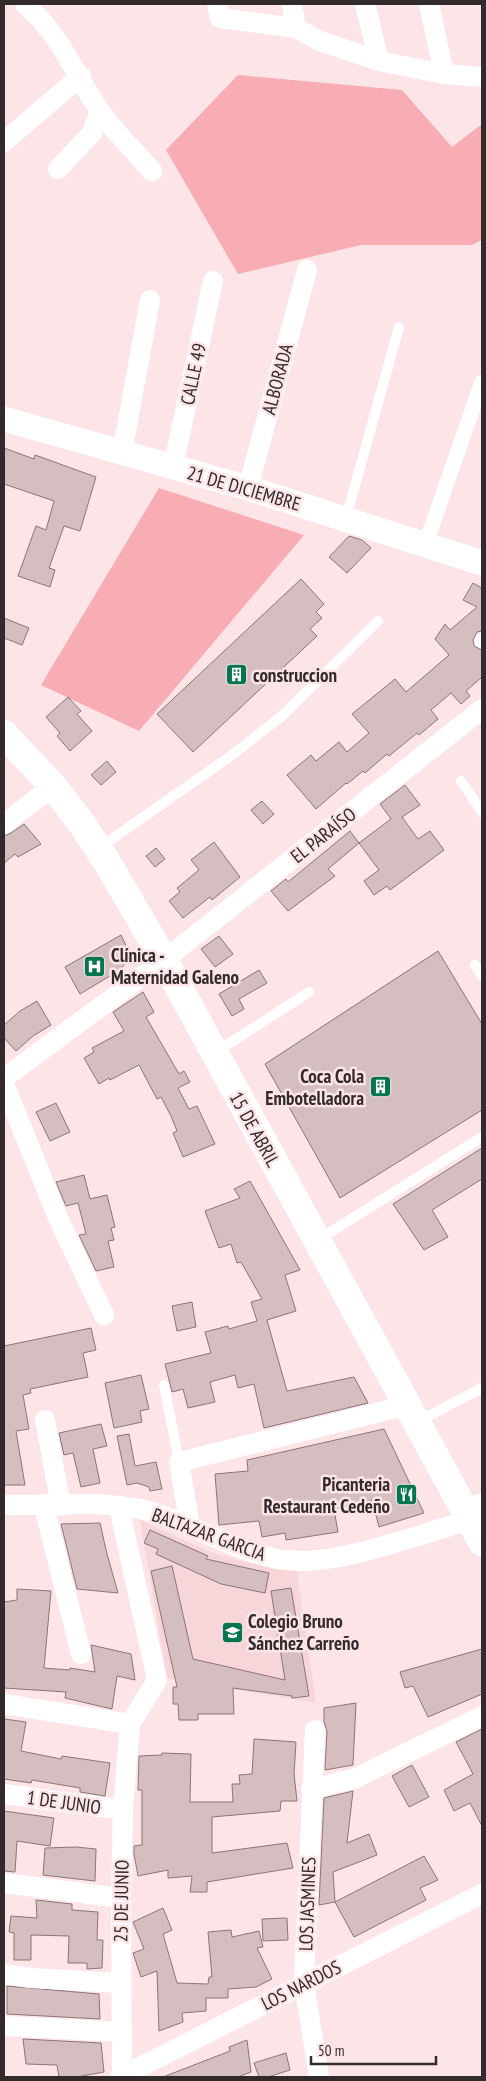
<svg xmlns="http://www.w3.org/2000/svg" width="486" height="2081" viewBox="0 0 486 2081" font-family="'PT Sans Narrow',sans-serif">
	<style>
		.built { fill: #f7d6d9 }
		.green { fill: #f8acb4 }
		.building { fill: #d5bec0; stroke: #8b7577 }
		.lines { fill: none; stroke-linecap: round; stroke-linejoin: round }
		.service { stroke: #fff; stroke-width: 10 }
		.pedestrian { stroke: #fff; stroke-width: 15 }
		.minor { stroke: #fff; stroke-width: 20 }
		.tertiary { stroke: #fff; stroke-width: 25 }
		.primary { stroke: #fff; stroke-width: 28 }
		.labels { text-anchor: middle; stroke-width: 5; stroke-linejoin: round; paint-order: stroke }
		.street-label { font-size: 19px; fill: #332a2b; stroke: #fde5e7 }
		.poi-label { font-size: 19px; font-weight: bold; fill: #332a2b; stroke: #fde5e7; text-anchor: start }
	</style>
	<rect width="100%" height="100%" fill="#fde5e7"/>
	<path class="built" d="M140 1520 209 1551 241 1561 297 1571 316 1703 167 1678Z"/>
	<path class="green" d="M238 75 402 90 452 147 482 124V240L472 245H361L238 274 166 150Z
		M159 488 304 535 139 731 41 685Z"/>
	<path class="building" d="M4 448 34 459 35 455 96 477 80 531 64 526 49 568 55 570 50 587 18 576 36 526 46 530 54 501 4 484Z
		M349 536 362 540 371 548 347 573 329 557Z
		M301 579 324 604 316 612 322 618 310 629 317 636 193 752 157 714Z
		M473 583 482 588V631L477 632 473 640 474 646 482 650V677L466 691 470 696 461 704 451 693 431 710 438 719 419 735 417 733 389 756 387 754 365 773 363 771 347 784 346 783 316 809 287 775 311 755 316 761 339 742 347 752 369 733 352 714 395 679 406 692 449 655 435 639 445 624 450 630 477 607 463 600Z
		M4 618 29 628 22 645 4 638Z
		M68 697 81 711 77 714 92 731 70 751 57 736 60 733 46 717Z
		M107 761 116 772 101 785 91 775Z
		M405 785 420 805 402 817 418 839 430 831 444 850 390 890 387 886 374 895 364 881 379 870 359 843 328 869 335 876 288 911 271 891 286 879 288 882 350 831 359 843 391 819 380 804Z
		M262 801 274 814 263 824 251 810Z
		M24 824 41 844 18 857 15 854 4 863V836L11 833Z
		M214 842 240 877 212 900 210 897 183 918 169 901 180 892 177 888 199 870 191 860Z
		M156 848 165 859 155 867 146 856Z
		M121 935 129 952 125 964 120 970 80 994 65 967Z
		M219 936 233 954 215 967 201 949Z
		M438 951 482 1024V1110L340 1198 265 1064Z
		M259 970 267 983 239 999 244 1009 232 1016 219 994Z
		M143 992 154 1012 146 1017 179 1074 184 1071 190 1082 178 1088 189 1109 197 1106 215 1144 183 1157 173 1133 177 1131 171 1116 161 1097 157 1099 139 1065 110 1080 109 1078 99 1084 84 1058 94 1052 92 1048 124 1031 113 1012Z
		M37 1001 51 1025 33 1036 16 1051 4 1038V1025L20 1011Z
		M56 1103 70 1132 50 1141 36 1112Z
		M482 1148V1179L432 1210 448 1237 424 1250 393 1204Z
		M84 1175 90 1199 107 1195 115 1227 111 1228 114 1240 108 1241 114 1267 96 1271 79 1235 86 1234 78 1203 66 1206 56 1182Z
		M250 1181 300 1270 285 1275 296 1311 267 1320 287 1391 354 1377 368 1403 264 1428 254 1384 238 1388 235 1375 210 1382 215 1402 188 1408 183 1389 172 1392 165 1364 211 1353 205 1332 228 1326 229 1329 257 1321 251 1302 262 1299 241 1262 237 1263 231 1244 219 1248 205 1211 240 1198 234 1189Z
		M192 1302 196 1327 177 1331 172 1306Z
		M91 1328 96 1350 83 1353 88 1377 30 1389 31 1393 23 1395 29 1429 16 1431 25 1485H4V1346Z
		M141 1375 149 1409 140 1411 142 1422 114 1428 105 1383Z
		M101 1424 107 1446 93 1449 100 1483 81 1487 73 1453 64 1455 59 1433Z
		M384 1429 424 1513 379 1527 372 1500 334 1509 338 1532 286 1540 285 1533 262 1537 259 1521 219 1525 215 1474 248 1471 247 1460Z
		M129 1434 135 1466 156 1462 162 1489 150 1491 149 1487 137 1483 127 1485 117 1436Z
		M100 1523 107 1554 118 1593 77 1589 61 1524Z
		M150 1530 208 1556 206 1559 269 1573 265 1593 221 1584 156 1554 158 1549 144 1543Z
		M172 1566 193 1659 285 1680 271 1591 291 1588 309 1696 292 1698V1696L233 1688 234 1714H198V1720H179L178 1704H173V1687H177L151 1571Z
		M17 1589 51 1591 44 1668 70 1670V1668L95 1672 91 1645 131 1654 135 1680 117 1676 112 1709 65 1698 66 1692 4 1688V1602L17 1600Z
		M482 1649V1694L428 1717 413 1686 405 1688 400 1672Z
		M356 1703 353 1765 325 1770 327 1731 324 1722V1708Z
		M4 1719 26 1722 21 1751 61 1759 62 1756 110 1763 105 1796 80 1792V1788L32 1780 31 1783 4 1779Z
		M482 1729V1826L470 1803 454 1811 444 1790 473 1774 456 1742Z
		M254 1739 296 1742 294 1774 297 1801H281L280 1811 212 1817V1853L287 1843 293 1868 207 1882V1892H190L192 1876 168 1878V1870L138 1876 134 1854V1846L142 1845V1790H138L139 1756 162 1755V1753L191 1754 190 1802H233L232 1784H240L239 1775 252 1774Z
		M412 1765 429 1797 409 1807 392 1776Z
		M353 1791 347 1843 369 1834 377 1855 333 1872 335 1902 319 1905 324 1798Z
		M4 1811 54 1818 50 1846 17 1841 15 1872 4 1871Z
		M76 1847 96 1849 95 1881 43 1875 45 1848Z
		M424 1856 438 1880 420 1888 426 1900 354 1937 335 1902Z
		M36 1900 72 1904V1910L98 1912 97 1940H103L102 1968 87 1969V1963H68L69 1936 31 1935V1960H14V1933L9 1932 11 1916 37 1918Z
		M163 1908 172 1930 163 1934 177 1983 208 1984 209 1977H212L208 1932 231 1930 232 1937 259 1931 263 1947 257 1948 272 1979 256 1987 228 1989V1998H206V2011L182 2013 183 2022 159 2031 157 1971 141 1977 133 1953 144 1949 133 1922Z
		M287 1918 288 1940 263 1941 262 1919Z
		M7 1986 99 1994 100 2019 7 2014Z
		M23 2039 101 2043 104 2072 77 2077H59L57 2065 26 2064Z
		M247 2040 251 2072 238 2077H163L230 2051 229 2047Z
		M286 2053 290 2070 268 2077H259L254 2063Z"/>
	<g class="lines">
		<path class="service" d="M346 518 399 327
			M461 781 482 812
			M99 848 228 758 282 716 378 621
			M475 965 482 976
			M216 1052 309 992
			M318 1240 482 1137
			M164 1385 179 1462
			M417 1422 482 1388"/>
		<path class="pedestrian" d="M426 543 482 382
			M482 641V640"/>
		<path class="minor" d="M25 4C60 35 74 72 99 110 114 132 135 151 152 171
			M217 4 220 18 296 28 320 41 379 61 444 74 482 77
			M292 4 296 28
			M365 4 379 61
			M429 4 444 74
			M4 142 81 76
			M58 169 92 133 100 111
			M122 453 150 300
			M173 467 213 281
			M248 488 307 270
			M4 824 53 786
			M4 1078 164 960 482 709
			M4 1084 59 1220 104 1315
			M45 1420 61 1506
			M4 1505C48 1506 96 1500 140 1509 194 1521 241 1559 297 1561 348 1562 420 1534 470 1520
			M44 1506 81 1654
			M119 1507 157 1680 130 1724 123 1810 121 1898 122 2077
			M464 1510 482 1503
			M190 1526 179 1462 408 1405
			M4 1704 130 1724
			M315 1730 304 1983 319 2077
			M311 1789 356 1778 482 1716
			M4 1794 123 1810
			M4 1883 121 1898
			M4 1974 30 1978 120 1983
			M4 2026 121 2032
			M120 2077 482 1894"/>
		<path class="tertiary" d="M4 419 248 488 482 563"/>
		<path class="primary" d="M4 734 53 786 82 824 107 862 164 960 482 1542"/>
	</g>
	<defs>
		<symbol id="building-square" viewBox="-11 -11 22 22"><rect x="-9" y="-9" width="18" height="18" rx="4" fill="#04754f" stroke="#fde5e7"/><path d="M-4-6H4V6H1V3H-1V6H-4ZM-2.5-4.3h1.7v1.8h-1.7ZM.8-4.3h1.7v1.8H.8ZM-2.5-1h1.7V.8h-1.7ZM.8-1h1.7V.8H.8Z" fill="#fff"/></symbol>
		<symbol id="hospital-square" viewBox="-11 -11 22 22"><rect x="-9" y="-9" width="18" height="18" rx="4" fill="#04754f" stroke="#fde5e7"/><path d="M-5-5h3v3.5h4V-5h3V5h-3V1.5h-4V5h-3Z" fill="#fff"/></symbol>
		<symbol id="restaurant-square" viewBox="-11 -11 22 22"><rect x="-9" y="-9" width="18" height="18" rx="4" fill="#04754f" stroke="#fde5e7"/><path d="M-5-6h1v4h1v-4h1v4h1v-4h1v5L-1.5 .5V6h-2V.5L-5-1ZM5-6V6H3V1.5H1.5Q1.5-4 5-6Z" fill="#fff"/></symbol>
		<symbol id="university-square" viewBox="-11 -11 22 22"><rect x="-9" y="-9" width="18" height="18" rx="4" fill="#04754f" stroke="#fde5e7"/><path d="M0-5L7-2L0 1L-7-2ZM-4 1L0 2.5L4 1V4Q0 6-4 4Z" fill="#fff"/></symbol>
	</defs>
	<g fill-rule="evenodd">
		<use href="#building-square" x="224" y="662" width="25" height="25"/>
		<use href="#hospital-square" x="82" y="954" width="25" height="25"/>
		<use href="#building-square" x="368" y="1074" width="25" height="25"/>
		<use href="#restaurant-square" x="394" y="1482" width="25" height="25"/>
		<use href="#university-square" x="220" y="1620" width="25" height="25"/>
	</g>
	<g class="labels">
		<g class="street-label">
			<text transform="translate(193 374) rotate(-78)" y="7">CALLE 49</text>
			<text transform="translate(277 379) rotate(-75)" y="7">ALBORADA</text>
			<text transform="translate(244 488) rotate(16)" y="7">21 DE DICIEMBRE</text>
			<text transform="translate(323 835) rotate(-38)" y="7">EL PARAÍSO</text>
			<text transform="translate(255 1129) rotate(61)" y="7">15 DE ABRIL</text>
			<text transform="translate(209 1534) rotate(20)" y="7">BALTAZAR GARCIA</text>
			<text transform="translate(64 1802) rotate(8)" y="7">1 DE JUNIO</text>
			<text transform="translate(121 1901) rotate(-89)" y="7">25 DE JUNIO</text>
			<text transform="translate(307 1904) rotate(-88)" y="7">LOS JASMINES</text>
			<text transform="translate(301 1985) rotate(-27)" y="7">LOS NARDOS</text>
		</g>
		<g class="poi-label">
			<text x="253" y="682">construccion</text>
			<text x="111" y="962">Clínica -<tspan x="111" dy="22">Maternidad Galeno</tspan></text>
			<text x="364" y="1083" text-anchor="end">Coca Cola<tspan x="364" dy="22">Embotelladora</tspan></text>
			<text x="390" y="1491" text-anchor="end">Picanteria<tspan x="390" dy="22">Restaurant Cedeño</tspan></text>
			<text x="248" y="1628">Colegio Bruno<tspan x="248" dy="22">Sánchez Carreño</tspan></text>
		</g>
	</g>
	<rect width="486" height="2081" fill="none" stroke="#332a2b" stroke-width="10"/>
	<path d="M311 2056v8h125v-8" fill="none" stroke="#332a2b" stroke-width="2.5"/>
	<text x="318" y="2056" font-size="15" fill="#332a2b" stroke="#fde5e7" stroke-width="4" paint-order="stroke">50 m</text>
</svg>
